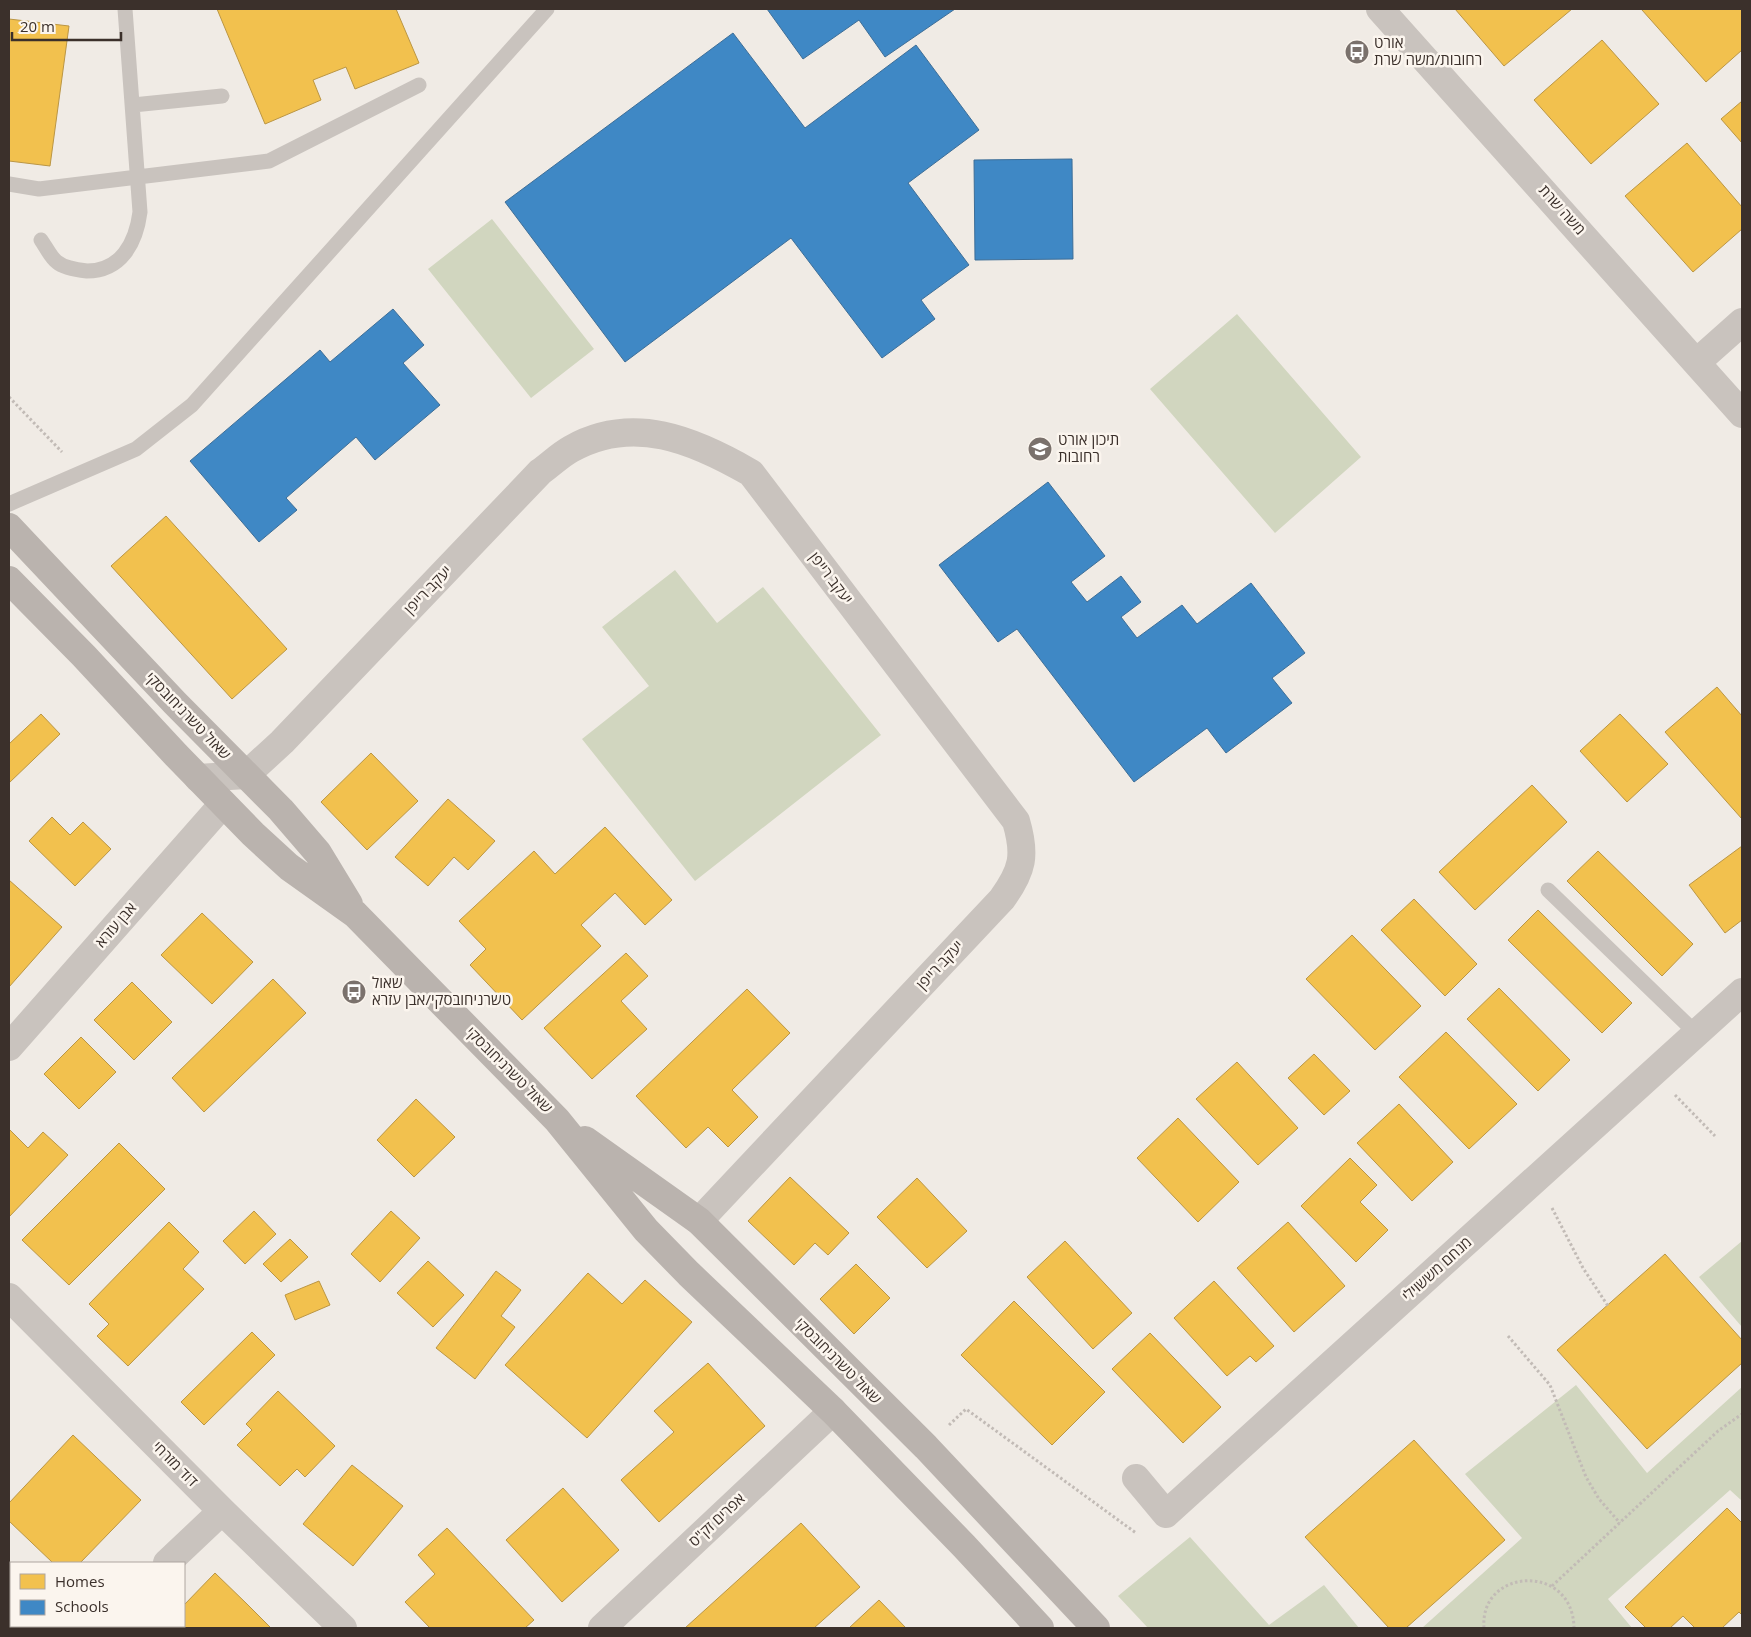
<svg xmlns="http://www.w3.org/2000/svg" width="1751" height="1637" viewBox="0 0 1751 1637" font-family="'Open Sans','Noto Sans Hebrew',sans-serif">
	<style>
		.green { fill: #d1d6bf }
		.homes { fill: #f2c14e; stroke: #bb9644 }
		.schools { fill: #3f88c5; stroke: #3e6e97 }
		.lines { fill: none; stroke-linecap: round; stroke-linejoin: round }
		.path { stroke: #c2bbb6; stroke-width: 3; stroke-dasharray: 2.5 2.5; stroke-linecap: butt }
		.lane { stroke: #c9c3be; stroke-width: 15 }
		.street { stroke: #c9c3be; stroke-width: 28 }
		.secondary { stroke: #bab3ae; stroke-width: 28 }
		.labels { text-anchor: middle; stroke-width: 5; stroke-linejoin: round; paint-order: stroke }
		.poi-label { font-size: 15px; fill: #3b302b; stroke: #fbf5ee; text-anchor: start }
		.street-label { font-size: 15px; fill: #3b302b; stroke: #fbf5ee }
	</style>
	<rect width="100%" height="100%" fill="#f0ebe5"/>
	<path class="green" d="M492 219 594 349 531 398 428 269Z
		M1237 314 1361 457 1275 533 1150 389Z
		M675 570 717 623 763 587 881 735 695 881 582 739 649 686 602 627Z
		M1742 1241V1327L1699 1277Z
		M1576 1385 1647 1473 1742 1387V1501L1730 1490 1608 1599 1632 1628H1422L1522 1538 1465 1474Z
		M1190 1537 1269 1625 1324 1585 1359 1628H1148L1118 1596Z"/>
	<path class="homes" d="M217 9H396L419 63 355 89 346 67 313 80 321 100 265 124Z
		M1455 9H1572L1504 66Z
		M1643 9H1742V50L1706 82 1642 10Z
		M9 19 69 26 50 166 9 161Z
		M1602 40 1659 104 1591 164 1534 100Z
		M1742 101V143L1721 119Z
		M1687 143 1742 207V229L1693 272 1625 196Z
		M166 516 287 649 232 699 111 566Z
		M1717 687 1742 716V819L1665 732Z
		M41 714 60 734 9 783V744Z
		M1620 714 1668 764 1627 802 1580 751Z
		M371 753 418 801 367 850 321 802Z
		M1532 785 1567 822 1475 910 1439 872Z
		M448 799 495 841 468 870 454 857 428 886 395 857Z
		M52 817 70 835 83 822 111 849 75 886 29 841Z
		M605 827 672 900 645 925 615 893 581 925 601 946 522 1020 470 965 486 949 459 921 534 851 555 874Z
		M1742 846V920L1725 933 1689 885Z
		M1598 851 1693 944 1662 976 1567 881Z
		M9 880 62 927 9 987Z
		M1414 899 1477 964 1445 996 1381 930Z
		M1538 910 1632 1003 1602 1033 1508 940Z
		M202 913 253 962 212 1004 161 955Z
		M1352 935 1421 1006 1375 1050 1306 979Z
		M626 953 648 976 621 1001 647 1029 592 1079 544 1028Z
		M273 979 306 1013 204 1112 172 1078Z
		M132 982 172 1022 134 1060 94 1020Z
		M1499 988 1570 1060 1538 1091 1467 1019Z
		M747 989 790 1033 732 1090 758 1117 728 1147 708 1127 686 1148 636 1096Z
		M1446 1032 1517 1104 1469 1149 1399 1077Z
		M81 1037 116 1072 79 1109 44 1074Z
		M1314 1054 1350 1091 1324 1115 1288 1078Z
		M1237 1062 1298 1128 1258 1165 1196 1099Z
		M416 1099 455 1137 414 1177 377 1140Z
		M1399 1104 1453 1162 1412 1201 1357 1143Z
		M1178 1118 1239 1182 1198 1222 1137 1158Z
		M9 1129 28 1148 43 1132 68 1155 9 1217Z
		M119 1143 165 1189 69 1285 22 1240Z
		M1350 1158 1377 1185 1360 1202 1388 1230 1356 1262 1301 1206Z
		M790 1177 849 1233 828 1255 815 1243 794 1265 748 1221Z
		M917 1178 967 1231 927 1268 877 1217Z
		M254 1211 276 1234 245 1264 223 1241Z
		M391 1211 420 1238 380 1282 351 1254Z
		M169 1222 199 1252 183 1269 204 1289 128 1366 97 1336 109 1324 89 1304Z
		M1288 1222 1345 1286 1294 1332 1237 1268Z
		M290 1239 308 1257 281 1282 263 1264Z
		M1065 1241 1132 1313 1093 1349 1027 1277Z
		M1665 1254 1742 1340V1363L1647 1449 1557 1350Z
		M428 1261 464 1295 433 1327 397 1293Z
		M856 1264 890 1298 854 1334 820 1299Z
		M496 1271 521 1290 501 1316 515 1327 475 1379 436 1348Z
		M588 1273 622 1304 645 1280 692 1322 587 1438 505 1365Z
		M319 1281 330 1305 295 1320 285 1295Z
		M1214 1281 1274 1346 1256 1362 1250 1356 1227 1376 1174 1318Z
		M1014 1301 1105 1392 1052 1445 961 1355Z
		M252 1332 275 1355 204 1425 181 1402Z
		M1150 1333 1221 1407 1183 1443 1112 1369Z
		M708 1363 765 1426 659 1522 621 1480 674 1432 654 1411Z
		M278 1391 335 1446 305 1477 297 1469 280 1486 237 1445 252 1430 246 1424Z
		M73 1435 141 1500 80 1563H53L9 1521V1503Z
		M1414 1440 1505 1540 1406 1628H1389L1305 1537Z
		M352 1465 403 1506 353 1566 303 1524Z
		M563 1488 619 1550 562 1602 506 1540Z
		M1727 1508 1742 1523V1615L1739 1612 1722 1628H1695L1683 1616 1670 1628H1646L1625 1607Z
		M801 1523 860 1587 814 1628H685Z
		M447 1528 534 1620 525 1628H430L405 1602 435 1574 418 1555Z
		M215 1573 247 1604 271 1628H180L178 1626H184V1605Z
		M9 1585 11 1588V1623L9 1625Z
		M879 1600 906 1628H849Z"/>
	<path class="schools" d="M767 9H955L885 57 859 20 803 59Z
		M733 33 805 128 916 45 979 130 908 183 969 265 921 300 935 319 882 358 791 238 625 362 505 202Z
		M1072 159 1073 259 975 260 974 160Z
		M393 309 424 345 403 363 440 405 375 460 356 437 286 498 297 510 259 542 190 461 320 350 330 362Z
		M1048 482 1105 556 1071 582 1087 602 1121 576 1141 602 1121 617 1137 638 1182 605 1197 624 1251 583 1305 653 1272 678 1292 703 1226 753 1207 728 1134 782 1017 629 998 642 939 565Z"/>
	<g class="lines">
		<path class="path" d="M9 397 62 452
			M1675 1095 1715 1136
			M1552 1208 1583 1268 1608 1306
			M1508 1336 1550 1385 1586 1477 1599 1499 1620 1523
			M949 1425 966 1409 1136 1533
			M1552 1586 1718 1431 1742 1414
			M1484 1628C1479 1568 1573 1562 1574 1628"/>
		<path class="lane" d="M133 105 222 96
			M9 184 39 189 269 161 419 85
			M41 240C46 247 51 258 57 262 64 268 78 270 87 271 121 271 136 243 140 212L125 9
			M9 504 136 449 192 405 547 9
			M1548 890 1697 1034"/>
		<path class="street" d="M1380 9 1742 414
			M1697 362 1742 322
			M198 778 246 775 282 742 540 472C550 465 560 455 571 449 633 414 694 440 751 473L1016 821C1026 855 1023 870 1002 899L699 1221
			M9 1047 223 804
			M9 1297 222 1511 343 1628
			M1136 1478 1166 1514 1742 992
			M167 1563 222 1511
			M97 1628 100 1626
			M602 1628 833 1411"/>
		<path class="secondary" d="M9 527 175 703 281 810 318 853 349 904
			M9 580 84 656 176 755 253 834 289 867 355 914 557 1120 646 1230 689 1274 833 1411 964 1546 1040 1628
			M585 1140 699 1221 926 1447 1096 1628"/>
	</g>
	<defs>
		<symbol id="bus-disc" viewBox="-11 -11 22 22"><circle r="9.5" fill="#7a716c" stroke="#fbf5ee"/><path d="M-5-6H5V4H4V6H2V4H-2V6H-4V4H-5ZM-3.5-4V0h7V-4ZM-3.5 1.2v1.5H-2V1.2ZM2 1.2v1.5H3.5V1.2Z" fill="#fff"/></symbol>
		<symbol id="school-disc" viewBox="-11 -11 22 22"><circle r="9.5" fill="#7a716c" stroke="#fbf5ee"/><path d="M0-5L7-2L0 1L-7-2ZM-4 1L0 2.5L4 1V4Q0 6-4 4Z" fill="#fff"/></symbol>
	</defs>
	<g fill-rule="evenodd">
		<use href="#bus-disc" x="1343" y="38" width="28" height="28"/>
		<use href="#school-disc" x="1026" y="435" width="28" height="28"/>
		<use href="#bus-disc" x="340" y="978" width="28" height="28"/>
	</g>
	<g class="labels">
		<g class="poi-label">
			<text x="1374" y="48">אורט<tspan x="1374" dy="17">רחובות/משה שרת</tspan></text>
			<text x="1058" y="445">תיכון אורט<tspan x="1058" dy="17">רחובות</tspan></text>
			<text x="372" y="988">שאול<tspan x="372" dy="17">טשרניחובסקי/אבן עזרא</tspan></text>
		</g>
		<g class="street-label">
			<text transform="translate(1562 210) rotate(48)" y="5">משה שרת</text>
			<text transform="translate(831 578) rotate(53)" y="5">יעקב רייפן</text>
			<text transform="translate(428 590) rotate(-46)" y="5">יעקב רייפן</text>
			<text transform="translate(188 716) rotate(46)" y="5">שאול טשרניחובסקי</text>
			<text transform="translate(116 925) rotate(-49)" y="5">אבן עזרא</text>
			<text transform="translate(940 965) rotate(-47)" y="5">יעקב רייפן</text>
			<text transform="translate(509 1070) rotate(45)" y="5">שאול טשרניחובסקי</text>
			<text transform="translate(1437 1269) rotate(-42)" y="5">מנחם מששוילי</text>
			<text transform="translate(838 1361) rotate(45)" y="5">שאול טשרניחובסקי</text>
			<text transform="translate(175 1464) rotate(45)" y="5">דוד מזרחי</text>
			<text transform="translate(717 1520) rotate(-43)" y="5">אפרים זק"ס</text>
		</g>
	</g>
	<rect width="1751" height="1637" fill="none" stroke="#3b302b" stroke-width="20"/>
	<rect x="10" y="1562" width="175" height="65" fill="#fbf5ee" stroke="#aea6a0"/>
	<rect x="20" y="1574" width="25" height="15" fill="#f2c14e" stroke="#aea6a0"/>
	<text x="55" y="1587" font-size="15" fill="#3b302b">Homes</text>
	<rect x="20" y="1600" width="25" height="15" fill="#3f88c5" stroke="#aea6a0"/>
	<text x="55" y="1612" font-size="15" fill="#3b302b">Schools</text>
	<path d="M12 32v8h109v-8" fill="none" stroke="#3b302b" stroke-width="2.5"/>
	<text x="20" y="32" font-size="15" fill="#3b302b" stroke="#fbf5ee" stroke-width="4" paint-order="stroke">20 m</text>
</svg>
